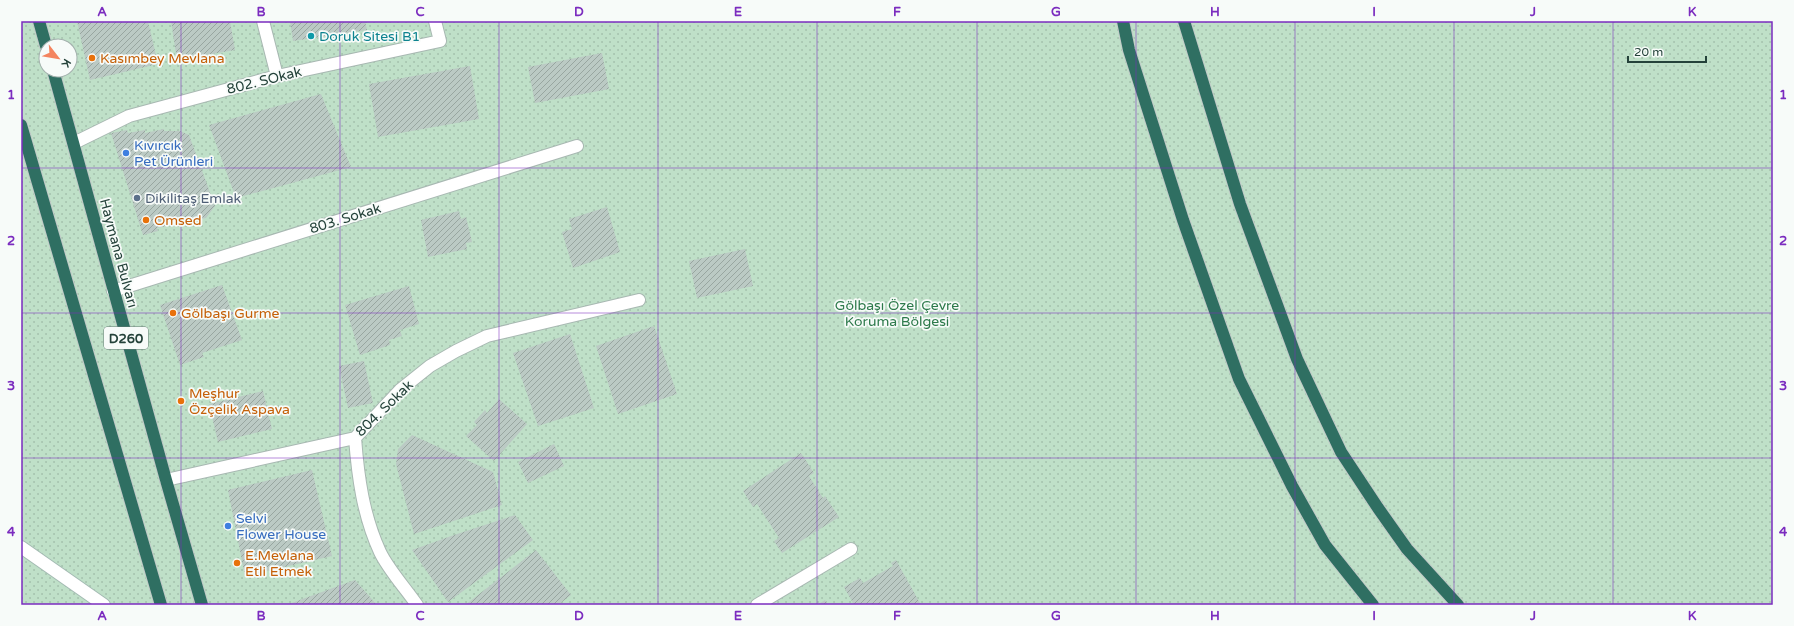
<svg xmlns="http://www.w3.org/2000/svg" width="1794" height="626" viewBox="0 0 1794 626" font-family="'Varela Round',sans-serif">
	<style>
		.park { fill: url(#park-dots); fill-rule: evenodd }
		.building { fill: url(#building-hatch) }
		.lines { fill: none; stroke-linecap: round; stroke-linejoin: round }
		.street-casing { stroke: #a8b8b2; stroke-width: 14 }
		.secondary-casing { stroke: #a4bbb3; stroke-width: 14 }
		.highway-casing { stroke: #c2cac8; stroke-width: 14 }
		.street { stroke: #fff; stroke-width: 12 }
		.secondary { stroke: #fff; stroke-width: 12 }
		.highway { stroke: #2f6f62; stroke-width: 12 }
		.grid { fill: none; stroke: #7b2cbf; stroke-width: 1; stroke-opacity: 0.55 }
		.culture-dot { fill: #0f9aa8; stroke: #f7fbf9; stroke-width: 1.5 }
		.food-dot { fill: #e8710a; stroke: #f7fbf9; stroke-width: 1.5 }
		.shop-dot { fill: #3f7fe0; stroke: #f7fbf9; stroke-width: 1.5 }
		.service-dot { fill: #5c6f8a; stroke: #f7fbf9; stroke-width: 1.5 }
		.labels { text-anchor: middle; stroke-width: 3.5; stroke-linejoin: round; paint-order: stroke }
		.shield { fill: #f7fbf9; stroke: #637a73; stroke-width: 1 }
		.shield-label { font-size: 13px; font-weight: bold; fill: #24423a }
		.culture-label { font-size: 14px; fill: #0d838f; stroke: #f7fbf9; text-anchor: start }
		.food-label { font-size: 14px; fill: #c56008; stroke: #f7fbf9; text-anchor: start }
		.street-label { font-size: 14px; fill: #24423a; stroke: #f7fbf9 }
		.shop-label { font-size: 14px; fill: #366cbe; stroke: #f7fbf9; text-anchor: start }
		.service-label { font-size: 14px; fill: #4e5e75; stroke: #f7fbf9; text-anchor: start }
		.park-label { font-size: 14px; fill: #2d7a4b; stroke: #f7fbf9 }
		.neatline { fill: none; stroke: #7b2cbf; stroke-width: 1.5 }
		.grid-label { font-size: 13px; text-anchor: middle; font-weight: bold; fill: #7b2cbf }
	</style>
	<defs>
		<pattern id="park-dots" width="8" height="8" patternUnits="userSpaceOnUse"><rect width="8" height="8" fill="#bfe0c8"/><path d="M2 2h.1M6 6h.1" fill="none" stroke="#a4c1ad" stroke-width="1.8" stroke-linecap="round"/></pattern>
		<pattern id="building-hatch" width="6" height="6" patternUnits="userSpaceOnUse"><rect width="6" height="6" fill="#bbcac4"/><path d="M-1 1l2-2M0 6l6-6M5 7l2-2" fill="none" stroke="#98a6a0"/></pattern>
	</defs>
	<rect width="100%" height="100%" fill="#e6efeb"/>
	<path class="park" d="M21 21H1773V605H21ZM46 46H70V70H46Z"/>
	<path class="building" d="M77 21H148L158 64 90 80Z
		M171 21H230L235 50 177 60Z
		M290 21H365L367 30 293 41Z
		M602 53 609 89 535 103 528 67Z
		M470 66 479 119 378 137 369 84Z
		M321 94 351 167 236 198 209 125Z
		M164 129V131H180L189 135 215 206 206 218 157 228 158 231 143 235 111 133 127 130 128 133 145 130V133Z
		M607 207 620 252 573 268 562 232 572 229 569 219Z
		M459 211 461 219 466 217 472 242 466 243 467 249 428 257 421 220Z
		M745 249 753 286 697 298 689 261Z
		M222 285 242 340 202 353 204 357 180 365 160 305Z
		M409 286 419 324 400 330 402 336 389 340 390 345 360 355 345 305Z
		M654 326 677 394 618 414 596 346Z
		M570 334 594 408 538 426 513 353Z
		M364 361 373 403 348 408 339 366Z
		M263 391 272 429 218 442 209 404Z
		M499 399 527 424 494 461 466 436 477 425 474 422 485 410 487 413Z
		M412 435 493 472 502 505 414 534 396 464 398 449Z
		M554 444 564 466 528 483 518 462Z
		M801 453 814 473 809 476 823 498 825 496 839 517 782 553 774 541 779 538 757 504 753 507 743 491Z
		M312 470 332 556 245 576 228 490Z
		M515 515 533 540 448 602 412 550 454 535Z
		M536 550 571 595 558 605H465Z
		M896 560 921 605H854L844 587 860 578 863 583 893 566 891 563Z
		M355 580 377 605H286Z
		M825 600 828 605H817Z"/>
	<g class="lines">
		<defs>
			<path id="street" d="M263 21 277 76
				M74 143 129 116 277 76 440 41 435 21
				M113 291 577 146
				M355 438C358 477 363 515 380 552 388 569 406 589 417 605
				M166 480 355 438 400 390 430 366 456 351 487 336 639 300
				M757 605 851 549"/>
			<path id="secondary" d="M21 547 104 605"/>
			<path id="highway" d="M39 21 46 46
				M1123 21 1129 50 1183 220 1239 379 1292 486 1325 545 1373 605
				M1184 21 1240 204 1297 359 1341 452 1378 508 1407 549 1458 605
				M53 70 166 480 202 605
				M21 125 161 605"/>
		</defs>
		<use href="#street" class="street-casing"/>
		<use href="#secondary" class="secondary-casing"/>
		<use href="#highway" class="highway-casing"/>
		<use href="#street" class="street"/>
		<use href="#secondary" class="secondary"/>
		<use href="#highway" class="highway"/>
	</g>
	<path class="grid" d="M181 21V605M340 21V605M499 21V605M658 21V605M817 21V605M977 21V605M1136 21V605M1295 21V605M1454 21V605M1613 21V605M21 168H1773M21 313H1773M21 458H1773"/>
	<circle class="culture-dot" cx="311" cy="36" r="4"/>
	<g class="food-dot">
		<circle cx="92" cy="58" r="4"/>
		<circle cx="146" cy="220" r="4"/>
		<circle cx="173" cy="313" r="4"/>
		<circle cx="181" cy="401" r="4"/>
		<circle cx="237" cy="563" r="4"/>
	</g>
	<g class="shop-dot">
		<circle cx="126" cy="153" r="4"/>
		<circle cx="228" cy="526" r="4"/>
	</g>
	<circle class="service-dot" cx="137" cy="198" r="4"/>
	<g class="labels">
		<rect class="shield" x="104" y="327" width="44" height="22" rx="3"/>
		<g class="shield-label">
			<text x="126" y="343">D260</text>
		</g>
		<g class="culture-label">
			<text x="319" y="41">Doruk Sitesi B1</text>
		</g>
		<g class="food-label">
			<text x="100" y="63">Kasımbey Mevlana</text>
			<text x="154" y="225">Omsed</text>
			<text x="181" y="318">Gölbaşı Gurme</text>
			<text x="189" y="398">Meşhur<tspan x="189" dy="16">Özçelik Aspava</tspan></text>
			<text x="245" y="560">E.Mevlana<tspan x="245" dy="16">Etli Etmek</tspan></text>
		</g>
		<g class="street-label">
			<text transform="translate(264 80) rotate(-14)" y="5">802. SOkak</text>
			<text transform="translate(345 218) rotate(-17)" y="5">803. Sokak</text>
			<text transform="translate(119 253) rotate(75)" y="5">Haymana Bulvarı</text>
			<text transform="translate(384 408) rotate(-44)" y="5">804. Sokak</text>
		</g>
		<g class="shop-label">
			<text x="134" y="150">Kıvırcık<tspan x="134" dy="16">Pet Ürünleri</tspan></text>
			<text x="236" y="523">Selvi<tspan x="236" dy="16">Flower House</tspan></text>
		</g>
		<g class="service-label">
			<text x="145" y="203">Dikilitaş Emlak</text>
		</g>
		<g class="park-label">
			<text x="897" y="310">Gölbaşı Özel Çevre<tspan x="897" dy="16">Koruma Bölgesi</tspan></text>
		</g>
	</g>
	<rect width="1794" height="626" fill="none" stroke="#f7fbf9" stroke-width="44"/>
	<g transform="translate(58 58) rotate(121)"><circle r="19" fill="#f7fbf9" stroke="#a3b1ad"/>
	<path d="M0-3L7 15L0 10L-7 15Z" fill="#f4845f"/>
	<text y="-6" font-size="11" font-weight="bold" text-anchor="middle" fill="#24423a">K</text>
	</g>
	<path d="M1628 56v6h78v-6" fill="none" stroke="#24423a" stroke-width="2"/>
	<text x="1634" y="56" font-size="12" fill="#24423a" stroke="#f7fbf9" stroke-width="3" paint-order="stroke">20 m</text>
	<rect x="22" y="22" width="1750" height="582" class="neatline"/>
	<g class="grid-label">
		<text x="102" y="16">A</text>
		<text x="261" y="16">B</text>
		<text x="420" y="16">C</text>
		<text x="579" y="16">D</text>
		<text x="738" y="16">E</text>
		<text x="897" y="16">F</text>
		<text x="1056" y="16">G</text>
		<text x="1215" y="16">H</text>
		<text x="1374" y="16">I</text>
		<text x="1533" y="16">J</text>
		<text x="1692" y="16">K</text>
		<text x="11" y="99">1</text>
		<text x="1783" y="99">1</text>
		<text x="11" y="245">2</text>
		<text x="1783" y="245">2</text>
		<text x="11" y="390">3</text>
		<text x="1783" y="390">3</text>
		<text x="11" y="536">4</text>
		<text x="1783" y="536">4</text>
		<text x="102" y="620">A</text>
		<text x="261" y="620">B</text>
		<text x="420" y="620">C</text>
		<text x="579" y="620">D</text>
		<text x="738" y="620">E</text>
		<text x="897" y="620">F</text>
		<text x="1056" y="620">G</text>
		<text x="1215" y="620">H</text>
		<text x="1374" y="620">I</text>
		<text x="1533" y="620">J</text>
		<text x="1692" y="620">K</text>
	</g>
</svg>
